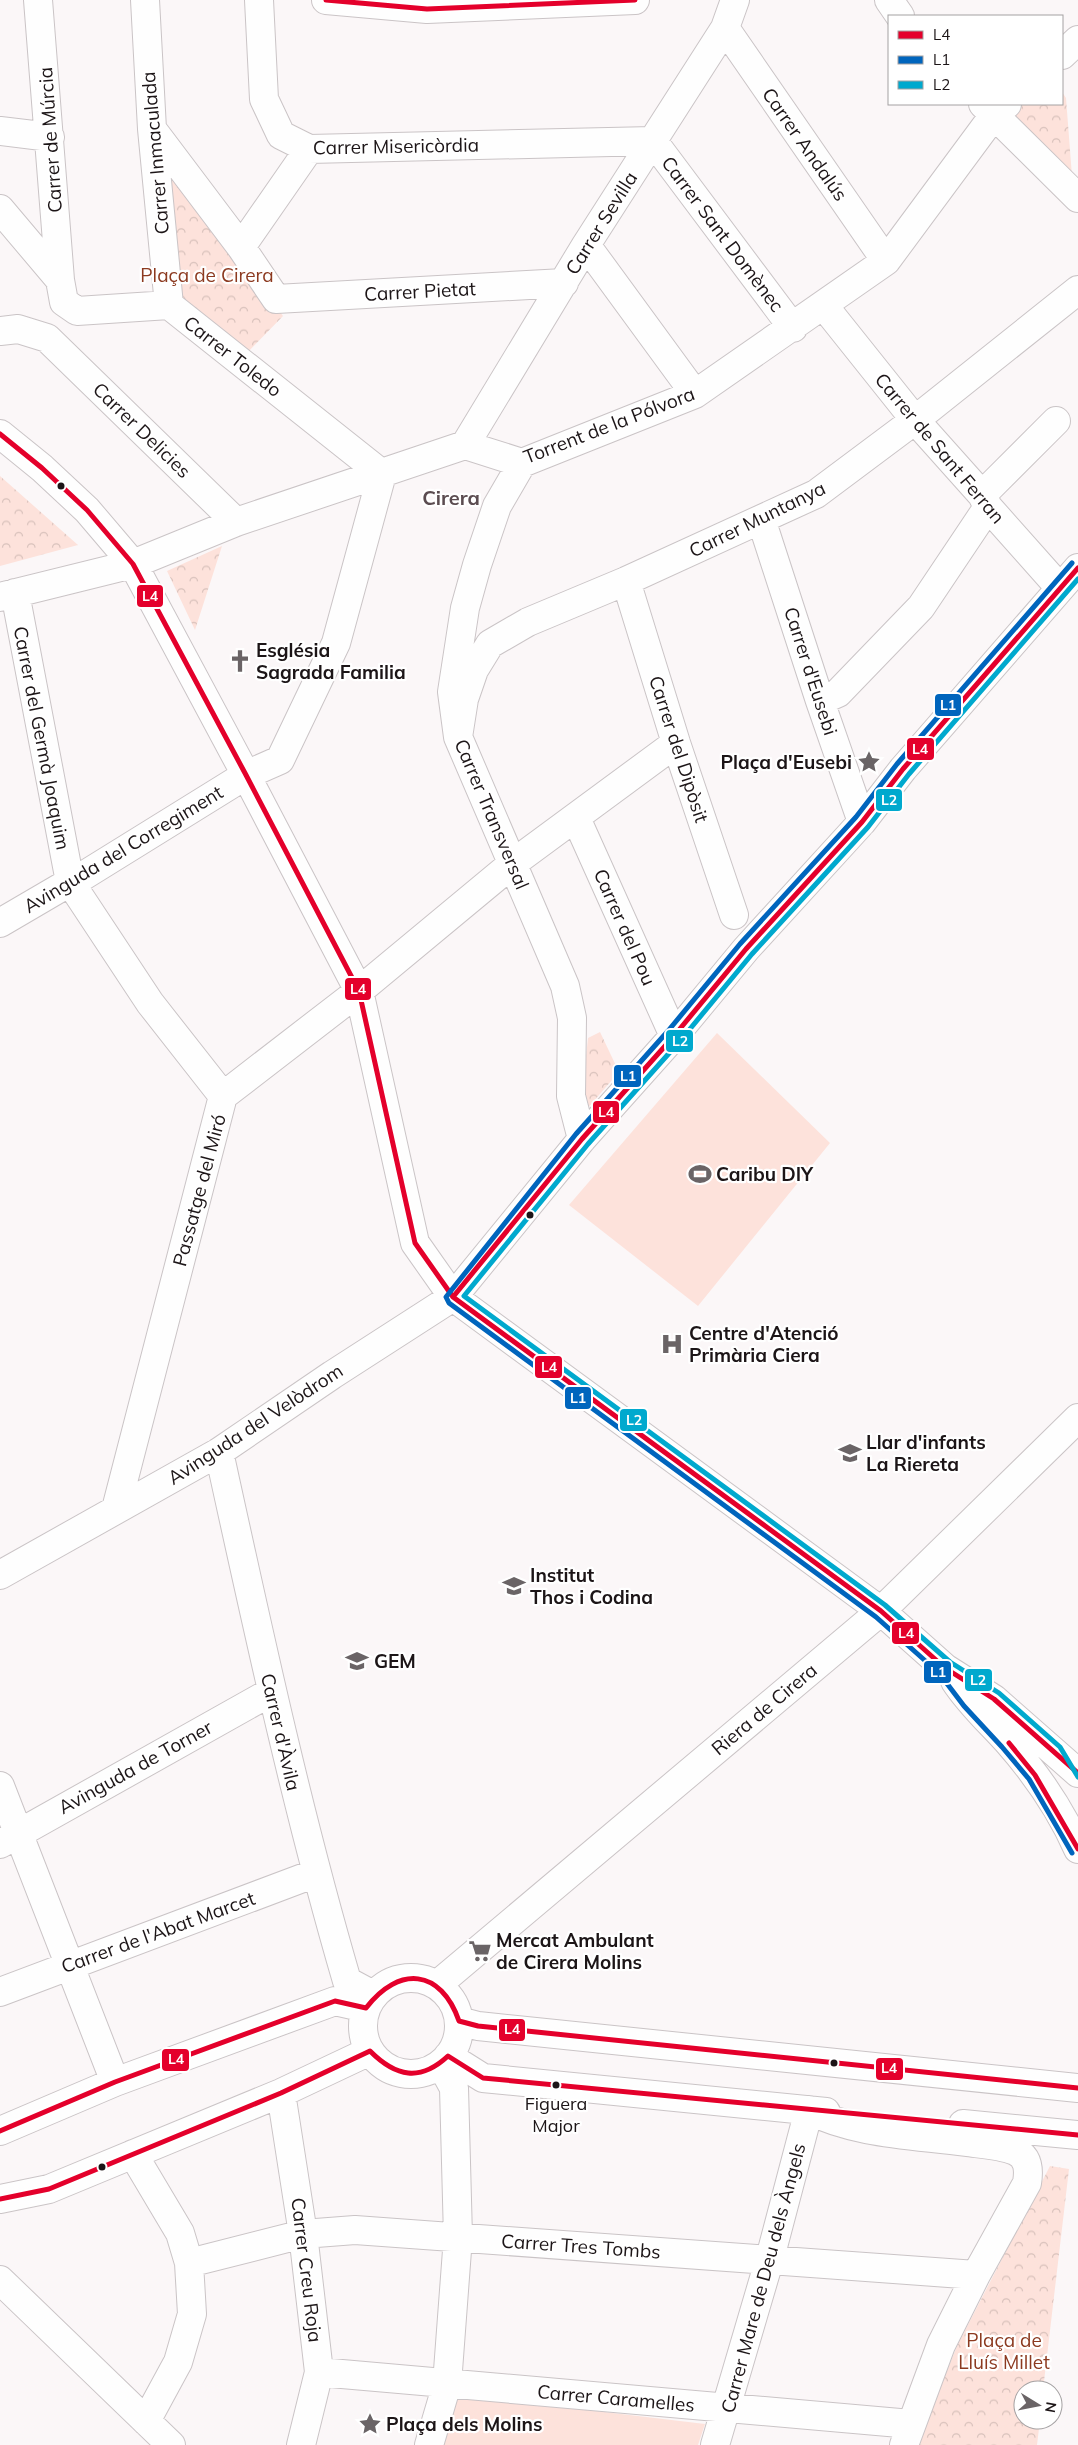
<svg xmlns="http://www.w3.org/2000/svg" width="1078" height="2445" viewBox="0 0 1078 2445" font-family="Mulish,sans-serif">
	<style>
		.grass { fill: #fde2db }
		.park { fill: url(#park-crowns) }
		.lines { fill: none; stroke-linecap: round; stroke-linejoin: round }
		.minor-casing { stroke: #cac4c6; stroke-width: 30 }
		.minor { stroke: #fefefe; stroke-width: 28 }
		.bus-1-casing { stroke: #fff; stroke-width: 9 }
		.bus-2-casing { stroke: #fff; stroke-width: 9 }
		.bus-3-casing { stroke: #fff; stroke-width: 9 }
		.bus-1 { stroke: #e4002b; stroke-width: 5 }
		.bus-2 { stroke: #0065bd; stroke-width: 5 }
		.bus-3 { stroke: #00a9ce; stroke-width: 5 }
		.bus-dot { fill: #1c1517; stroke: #fff; stroke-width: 2 }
		.labels { text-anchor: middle; stroke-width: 4.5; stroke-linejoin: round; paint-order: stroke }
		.bus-label { font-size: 18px; fill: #1c1517; stroke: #fff }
		.street-label { font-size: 19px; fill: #1c1517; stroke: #fff }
		.park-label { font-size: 19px; fill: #8c3a20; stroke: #fff }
		.poi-label { font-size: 19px; font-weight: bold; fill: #1c1517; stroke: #fff; text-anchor: start }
		.neighbourhood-label { font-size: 20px; font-weight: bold; fill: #5b4c50; stroke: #fff }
		.line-badge { stroke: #fff; stroke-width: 2 }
		.badge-label { font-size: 14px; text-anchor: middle; font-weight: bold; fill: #fff }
	</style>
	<defs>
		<pattern id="park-crowns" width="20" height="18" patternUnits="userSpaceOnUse" patternTransform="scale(1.25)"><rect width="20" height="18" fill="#fde2db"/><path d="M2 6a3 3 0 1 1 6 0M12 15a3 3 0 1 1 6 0" fill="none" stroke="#d8c1bb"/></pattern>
	</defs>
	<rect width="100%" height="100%" fill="#fbf7f8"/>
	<path class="grass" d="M717 1033 830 1143 698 1306 569 1205Z
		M454 2394 705 2424 698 2445H436Z"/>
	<path class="park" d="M1062 92 1066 98 1072 176 1009 110 1016 104H1062Z
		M163 157 283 316 243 357 171 294Z
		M0 476 78 545 0 566Z
		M222 546 195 630 167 571Z
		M600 1032 619 1072 586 1110 583 1084 588 1038Z
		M1050 2166 1069 2169 1043 2390H1023V2420H1040L1037 2445H916L958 2344Z"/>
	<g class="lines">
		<defs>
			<path id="minor" d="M38 0 60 280
				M145 0 152 129 169 305
				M259 0 264 99 281 135 309 149 653 141 793 328
				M326 0 427 9 635 0
				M889 0 900 16
				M725 28 886 261
				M1062 55 1078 40
				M983 104 1078 198
				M152 129 241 247 276 299 564 283
				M0 131 50 137
				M0 209 60 280 64 302 77 311 169 305 382 474 336 643 280 760 246 775 75 881 70 882 0 923
				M586 245 695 394
				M241 247 309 149
				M824 306 915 420 982 495 988 507 1060 588
				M0 331 18 329 47 338 236 522
				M0 434 42 468 87 510 133 564 246 775 359 991 415 1243 453 1297 881 1611 945 1668 994 1699 1078 1773
				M465 445 586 245 725 28 735 0
				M522 463 497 506 477 565 465 608 452 692 458 737 565 986 572 1018 571 1096 582 1139
				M982 495 1056 421
				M761 519 820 701 862 822
				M626 581 676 743 734 915
				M15 593 70 882 150 1003 223 1096 116 1509
				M0 597 133 564 236 522 465 445 522 463 695 394 886 261 994 115 1007 104
				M820 701 838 693 921 607 988 507
				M458 737 464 699 474 670 490 644 528 622 626 581 816 494 915 420 1078 290
				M576 818 674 1036
				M223 1096 359 991 512 864 676 743
				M219 1452C258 1630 296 1807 347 1981L373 1995
				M0 1575 219 1452 332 1375 453 1297 582 1139 674 1036 746 949 862 822 903 769 1078 568
				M955 1681C970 1704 990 1722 1008 1742 1036 1774 1061 1810 1078 1849
				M0 1786 115 2082
				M0 1844 271 1692
				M363 2026a48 48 0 1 1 96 0a48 48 0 1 1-96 0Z
				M437 1985 881 1611 1078 1418
				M0 1992 316 1873
				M459 2021 478 2026 1078 2088
				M448 2056 483 2078 826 2112
				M281 2093 303 2234 319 2372 301 2445
				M963 2124 1078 2135
				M0 2131 115 2082 335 2001 366 2008
				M133 2154 180 2233 189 2263 192 2314 178 2362 146 2421
				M0 2199 49 2189 281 2093 370 2051
				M189 2263 303 2234 355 2230 976 2275
				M0 2280 171 2445
				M319 2372 911 2424
				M429 2445 447 2384 458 2237 454 2088 441 2064
				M715 2445 770 2258 809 2110C854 2134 916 2135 966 2142 981 2144 1001 2145 1015 2151 1029 2157 1029 2171 1027 2183L976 2275 941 2345 904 2445"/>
		</defs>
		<use href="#minor" class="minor-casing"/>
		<use href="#minor" class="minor"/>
		<defs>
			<path id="bus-1" d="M326 0 427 9 635 0
				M0 434 42 468 87 510 133 564 246 775 359 991 415 1243 453 1297 881 1611 945 1668 994 1699 1078 1773
				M453 1297 582 1139 674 1036 746 949 862 822 903 769 1078 568
				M1009 1743 1035 1775 1078 1849
				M0 2131 115 2082 335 2001 366 2008C399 1965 441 1969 459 2021L478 2026 1078 2088
				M0 2199 49 2189 281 2093 370 2051C396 2077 420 2082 448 2056L483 2078 1078 2135"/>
			<path id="bus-2" d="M1072 1853 1029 1779 1002 1747 964 1706 939 1673 876 1617 449 1303 446 1297 576 1134 668 1031 740 944 856 817 897 764 1072 563"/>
			<path id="bus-3" d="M1078 579 909 774 868 827 752 954 680 1041 588 1144 464 1296 885 1605 950 1662 999 1693 1060 1747 1078 1777"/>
		</defs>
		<use href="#bus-1" class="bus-1-casing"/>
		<use href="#bus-2" class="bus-2-casing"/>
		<use href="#bus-3" class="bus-3-casing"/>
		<use href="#bus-1" class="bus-1"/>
		<use href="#bus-2" class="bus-2"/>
		<use href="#bus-3" class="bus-3"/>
	</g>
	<defs>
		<symbol id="church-bare" viewBox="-9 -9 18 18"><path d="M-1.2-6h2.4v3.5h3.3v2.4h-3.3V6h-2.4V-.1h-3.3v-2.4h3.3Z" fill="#6a6466" stroke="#fff" stroke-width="2.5" paint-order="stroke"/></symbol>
		<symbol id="sight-bare" viewBox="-9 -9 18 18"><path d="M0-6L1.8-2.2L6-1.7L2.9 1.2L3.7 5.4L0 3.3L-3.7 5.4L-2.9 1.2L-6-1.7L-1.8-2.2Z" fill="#6a6466" stroke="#fff" stroke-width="2.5" paint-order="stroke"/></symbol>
		<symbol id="stadium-bare" viewBox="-9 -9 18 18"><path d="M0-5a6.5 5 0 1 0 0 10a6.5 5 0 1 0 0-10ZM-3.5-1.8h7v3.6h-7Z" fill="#6a6466" stroke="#fff" stroke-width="2.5" paint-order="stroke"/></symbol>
		<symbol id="hospital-bare" viewBox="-9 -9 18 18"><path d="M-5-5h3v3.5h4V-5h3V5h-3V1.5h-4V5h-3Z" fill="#6a6466" stroke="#fff" stroke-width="2.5" paint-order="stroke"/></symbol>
		<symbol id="school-bare" viewBox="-9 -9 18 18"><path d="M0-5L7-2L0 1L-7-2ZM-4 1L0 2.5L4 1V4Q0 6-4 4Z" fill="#6a6466" stroke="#fff" stroke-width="2.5" paint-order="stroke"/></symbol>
		<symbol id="supermarket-bare" viewBox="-9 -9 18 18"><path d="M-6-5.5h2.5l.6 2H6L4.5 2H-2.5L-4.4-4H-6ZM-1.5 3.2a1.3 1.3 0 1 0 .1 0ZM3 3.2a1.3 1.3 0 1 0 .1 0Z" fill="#6a6466" stroke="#fff" stroke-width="2.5" paint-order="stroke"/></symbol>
	</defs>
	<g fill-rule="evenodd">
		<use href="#church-bare" x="224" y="645" width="32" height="32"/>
		<use href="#sight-bare" x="853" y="746" width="32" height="32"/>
		<use href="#stadium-bare" x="684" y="1158" width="32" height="32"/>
		<use href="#hospital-bare" x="656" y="1328" width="32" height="32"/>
		<use href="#school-bare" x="834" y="1437" width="32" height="32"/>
		<use href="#school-bare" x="498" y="1570" width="32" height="32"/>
		<use href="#school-bare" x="341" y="1645" width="32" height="32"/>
		<use href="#supermarket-bare" x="464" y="1935" width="32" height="32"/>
		<use href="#sight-bare" x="354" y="2408" width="32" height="32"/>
	</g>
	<g class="bus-dot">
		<circle cx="61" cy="486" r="4.5"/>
		<circle cx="530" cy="1215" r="4.5"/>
		<circle cx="834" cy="2063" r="4.5"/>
		<circle cx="556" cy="2085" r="4.5"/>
		<circle cx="102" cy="2167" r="4.5"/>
	</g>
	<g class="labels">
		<g class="bus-label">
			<text x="556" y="2110">Figuera<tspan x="556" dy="22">Major</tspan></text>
		</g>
		<g class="street-label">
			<text transform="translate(50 140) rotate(-94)" y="7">Carrer de Múrcia</text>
			<text transform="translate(805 144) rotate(55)" y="7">Carrer Andalús</text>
			<text transform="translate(396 146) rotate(-1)" y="7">Carrer Misericòrdia</text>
			<text transform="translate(155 153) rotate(-95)" y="7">Carrer Inmaculada</text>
			<text transform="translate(601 223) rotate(-58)" y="7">Carrer Sevilla</text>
			<text transform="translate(723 234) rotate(53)" y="7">Carrer Sant Domènec</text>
			<text transform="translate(420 291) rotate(-3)" y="7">Carrer Pietat</text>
			<text transform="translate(233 356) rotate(38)" y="7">Carrer Toledo</text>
			<text transform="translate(609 425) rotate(-21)" y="7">Torrent de la Pólvora</text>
			<text transform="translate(142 430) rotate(44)" y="7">Carrer Delicies</text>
			<text transform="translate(940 448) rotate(50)" y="7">Carrer de Sant Ferran</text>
			<text transform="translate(757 519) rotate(-26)" y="7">Carrer Muntanya</text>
			<text transform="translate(811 671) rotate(72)" y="7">Carrer d'Eusebi</text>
			<text transform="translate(42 738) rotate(79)" y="7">Carrer del Germà Joaquim</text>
			<text transform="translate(679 749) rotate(72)" y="7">Carrer del Dipòsit</text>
			<text transform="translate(492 814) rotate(67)" y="7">Carrer Transversal</text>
			<text transform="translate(123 849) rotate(-31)" y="7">Avinguda del Corregiment</text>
			<text transform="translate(625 927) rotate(66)" y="7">Carrer del Pou</text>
			<text transform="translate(199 1190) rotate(-75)" y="7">Passatge del Miró</text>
			<text transform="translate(255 1424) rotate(-33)" y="7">Avinguda del Velòdrom</text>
			<text transform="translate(764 1709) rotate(-40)" y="7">Riera de Cirera</text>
			<text transform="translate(281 1732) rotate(77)" y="7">Carrer d'Àvila</text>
			<text transform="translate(135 1767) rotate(-29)" y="7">Avinguda de Torner</text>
			<text transform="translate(158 1932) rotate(-20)" y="7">Carrer de l'Abat Marcet</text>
			<text transform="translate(581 2246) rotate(4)" y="7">Carrer Tres Tombs</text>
			<text transform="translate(307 2270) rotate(83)" y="7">Carrer Creu Roja</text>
			<text transform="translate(763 2278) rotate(-75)" y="7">Carrer Mare de Deu dels Àngels</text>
			<text transform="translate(616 2398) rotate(5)" y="7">Carrer Caramelles</text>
		</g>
		<g class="park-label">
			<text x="207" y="282">Plaça de Cirera</text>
			<text x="1004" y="2347">Plaça de<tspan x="1004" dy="22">Lluís Millet</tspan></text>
		</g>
		<g class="poi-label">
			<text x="256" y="657">Església<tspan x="256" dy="22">Sagrada Familia</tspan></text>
			<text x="852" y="769" text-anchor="end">Plaça d'Eusebi</text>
			<text x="716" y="1181">Caribu DIY</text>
			<text x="689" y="1340">Centre d'Atenció<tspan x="689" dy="22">Primària Ciera</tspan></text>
			<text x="866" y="1449">Llar d'infants<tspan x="866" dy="22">La Riereta</tspan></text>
			<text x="530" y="1582">Institut<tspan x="530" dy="22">Thos i Codina</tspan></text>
			<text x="374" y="1668">GEM</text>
			<text x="496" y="1947">Mercat Ambulant<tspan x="496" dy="22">de Cirera Molins</tspan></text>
			<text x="386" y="2431">Plaça dels Molins</text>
		</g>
		<g class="neighbourhood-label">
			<text x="451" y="505">Cirera</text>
		</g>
	</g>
	<g class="line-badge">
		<rect x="136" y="584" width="28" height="24" rx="5" fill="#e4002b"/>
		<rect x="934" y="693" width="28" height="24" rx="5" fill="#0065bd"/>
		<rect x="906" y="737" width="29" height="24" rx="5" fill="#e4002b"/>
		<rect x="875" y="788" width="28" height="24" rx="5" fill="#00a9ce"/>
		<rect x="344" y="977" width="28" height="24" rx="5" fill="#e4002b"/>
		<rect x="665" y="1029" width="29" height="24" rx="5" fill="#00a9ce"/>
		<rect x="613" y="1064" width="29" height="24" rx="5" fill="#0065bd"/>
		<rect x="592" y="1100" width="28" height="24" rx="5" fill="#e4002b"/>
		<rect x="534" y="1355" width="29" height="24" rx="5" fill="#e4002b"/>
		<rect x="564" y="1386" width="28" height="24" rx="5" fill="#0065bd"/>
		<rect x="619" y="1408" width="29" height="24" rx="5" fill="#00a9ce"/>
		<rect x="891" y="1621" width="29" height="24" rx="5" fill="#e4002b"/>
		<rect x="923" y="1660" width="29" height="24" rx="5" fill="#0065bd"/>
		<rect x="964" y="1668" width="29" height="24" rx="5" fill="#00a9ce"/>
		<rect x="498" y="2018" width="28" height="24" rx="5" fill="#e4002b"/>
		<rect x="161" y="2048" width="29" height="24" rx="5" fill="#e4002b"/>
		<rect x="875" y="2057" width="29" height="24" rx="5" fill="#e4002b"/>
	</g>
	<g class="badge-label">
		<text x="150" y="601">L4</text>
		<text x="948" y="710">L1</text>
		<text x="920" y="754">L4</text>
		<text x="889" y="805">L2</text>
		<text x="358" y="994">L4</text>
		<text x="680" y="1046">L2</text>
		<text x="628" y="1081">L1</text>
		<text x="606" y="1117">L4</text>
		<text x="549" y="1372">L4</text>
		<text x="578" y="1403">L1</text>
		<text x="634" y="1425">L2</text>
		<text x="906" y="1638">L4</text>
		<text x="938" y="1677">L1</text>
		<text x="978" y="1685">L2</text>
		<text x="512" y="2034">L4</text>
		<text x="176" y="2064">L4</text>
		<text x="889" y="2073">L4</text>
	</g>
	<rect x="888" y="15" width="175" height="90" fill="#ffffff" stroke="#a4a1a2"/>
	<rect x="898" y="31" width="25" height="8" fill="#e4002b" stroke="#a4a1a2"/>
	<text x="933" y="40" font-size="15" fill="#1c1517">L4</text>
	<rect x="898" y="56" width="25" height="8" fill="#0065bd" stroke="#a4a1a2"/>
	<text x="933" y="65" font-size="15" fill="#1c1517">L1</text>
	<rect x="898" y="81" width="25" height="8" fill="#00a9ce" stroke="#a4a1a2"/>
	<text x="933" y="90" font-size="15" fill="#1c1517">L2</text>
	<g transform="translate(1038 2405) rotate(100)"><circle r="24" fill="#ffffff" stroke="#a4a1a2"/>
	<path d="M0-4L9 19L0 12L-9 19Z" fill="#6a6466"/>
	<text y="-8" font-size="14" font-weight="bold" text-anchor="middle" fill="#1c1517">N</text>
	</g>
</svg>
